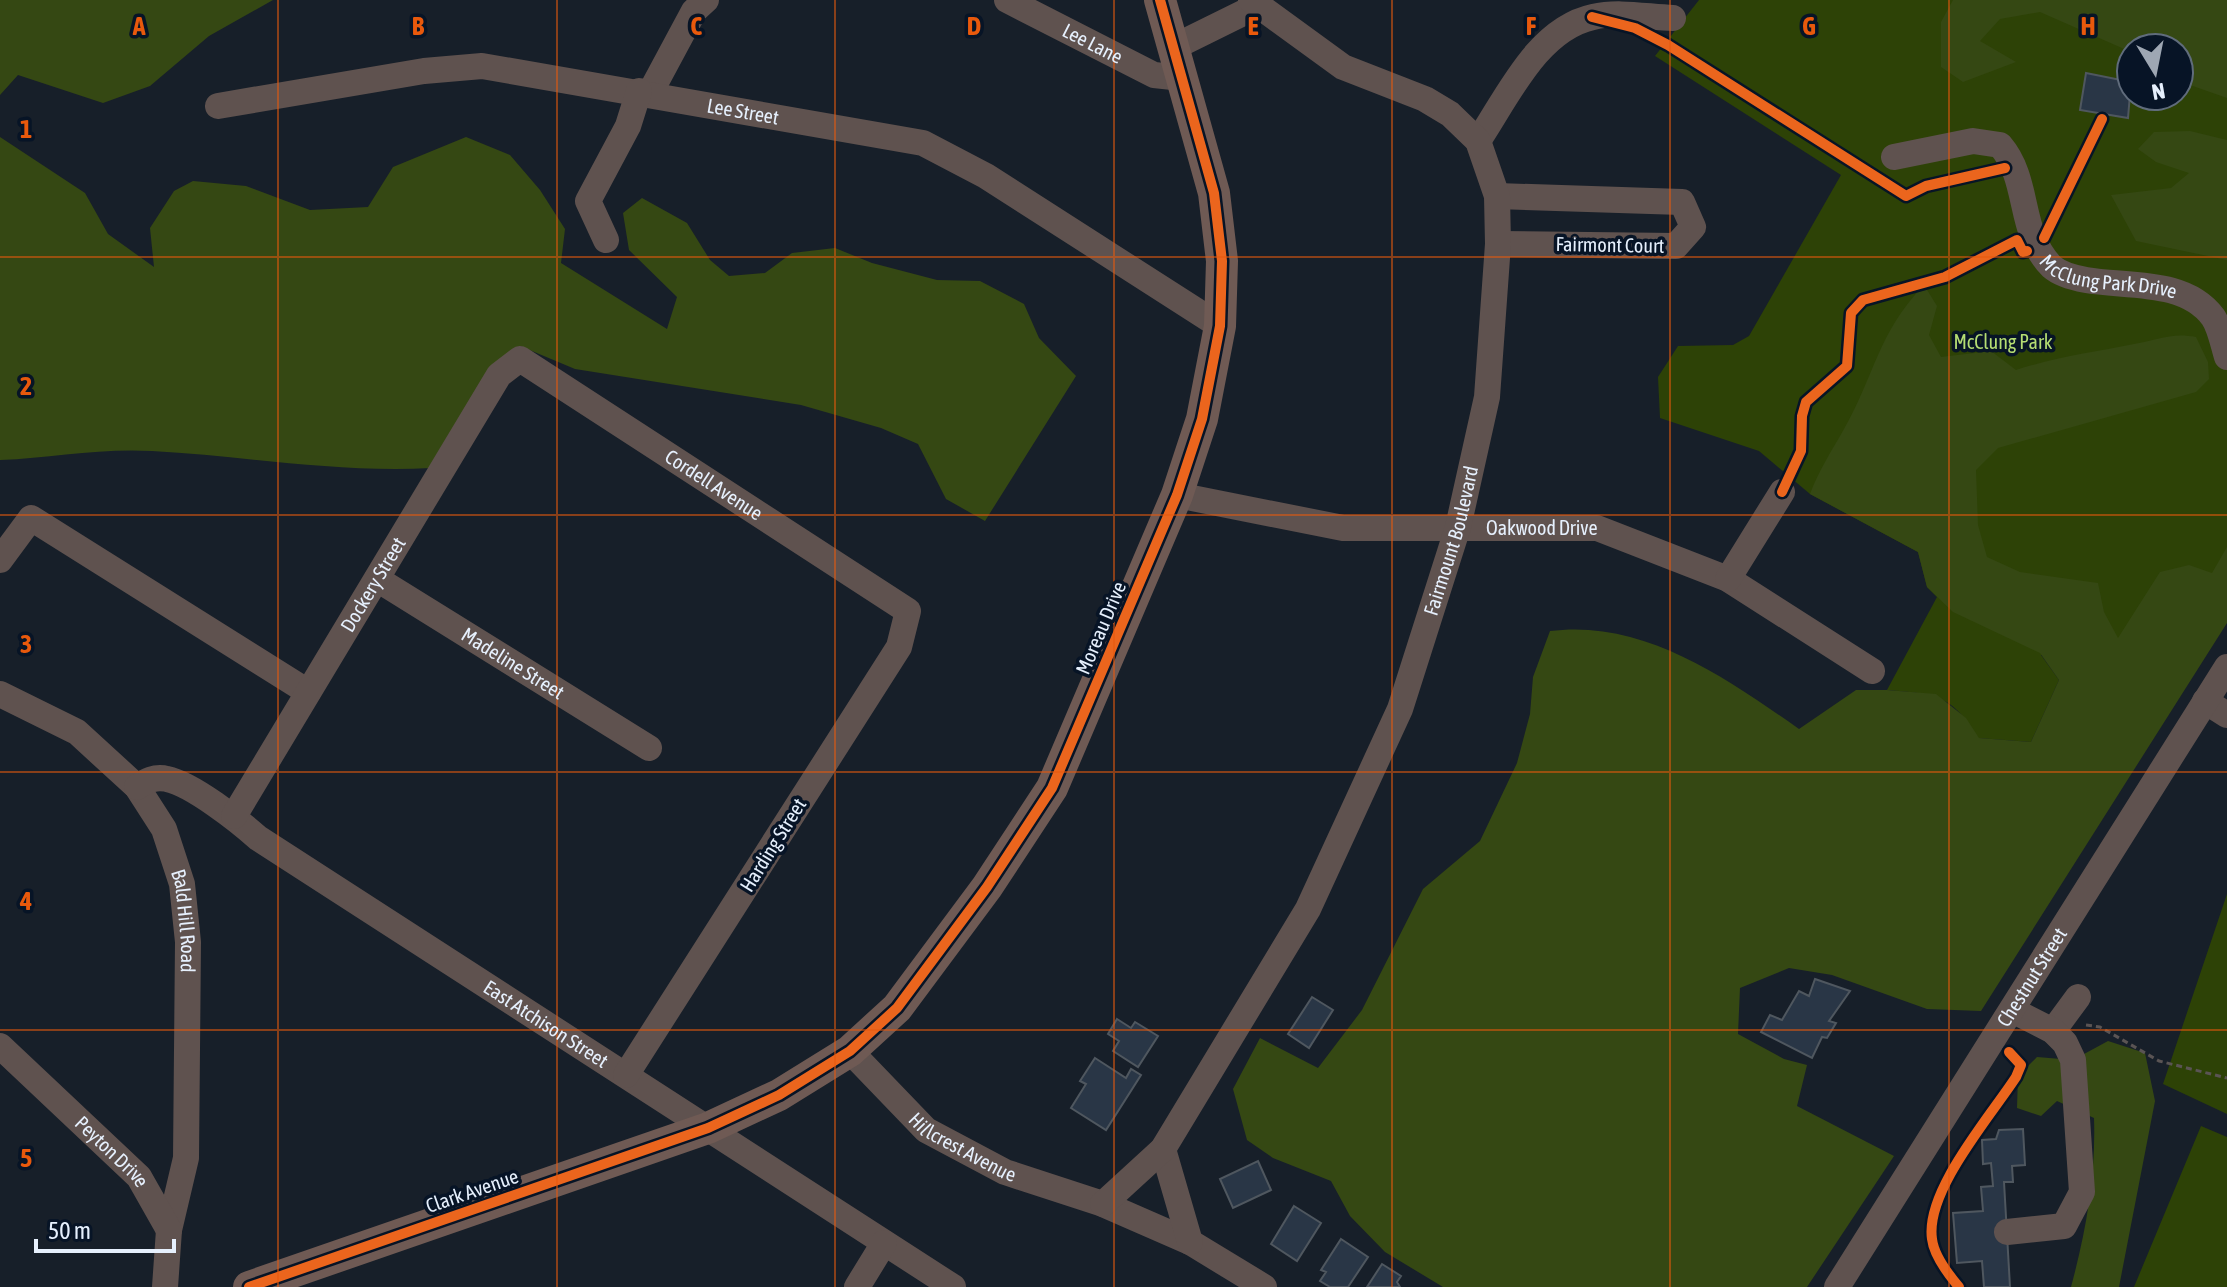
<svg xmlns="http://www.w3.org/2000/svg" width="2227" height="1287" viewBox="0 0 2227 1287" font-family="'Asap Condensed',sans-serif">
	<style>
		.green { fill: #2d4206; fill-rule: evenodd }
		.forest { fill: #354813 }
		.building { fill: #293646; stroke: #4f575f; stroke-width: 2 }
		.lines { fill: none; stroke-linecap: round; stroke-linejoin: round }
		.path { stroke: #5a5454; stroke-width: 3; stroke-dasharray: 6 4; stroke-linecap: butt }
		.minor { stroke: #5f524f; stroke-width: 26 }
		.major { stroke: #6f5a54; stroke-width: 32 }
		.cycleway-casing { stroke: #071426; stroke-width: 15 }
		.cycleway { stroke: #eb651d; stroke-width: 10 }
		.grid { fill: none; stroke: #e8590c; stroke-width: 2; stroke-opacity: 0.55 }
		.labels { text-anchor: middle; stroke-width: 7; stroke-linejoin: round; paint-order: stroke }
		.street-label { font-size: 20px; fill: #e6f0fd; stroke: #071426 }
		.park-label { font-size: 20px; fill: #b5dd73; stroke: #071426 }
		.grid-label { font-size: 26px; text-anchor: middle; font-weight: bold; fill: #e8590c; stroke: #071426; stroke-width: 7; stroke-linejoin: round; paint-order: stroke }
	</style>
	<rect width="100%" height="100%" fill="#171f29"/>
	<path class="green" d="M1699 0H2227V623L2041 655 2059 680 2031 742 1978 738C1952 694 1935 694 1887 690L1937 597 1927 587 1918 552 1810 494 1759 451 1660 418 1658 377 1678 346 1733 345 1749 336 1841 175 1655 56ZM2131 48H2179V96H2131Z
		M2227 894V1114L2163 1084Z
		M2201 1126 2227 1137V1287H2134Z"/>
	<path class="forest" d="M0 0H273L209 36 150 86 103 103 18 75 0 95Z
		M1953 0H2227V98L2190 85 2177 104 2149 102 2148 96H2179V48H2131V52L2040 12 2000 19 1980 41 2016 62 1963 82 1941 67V22Z
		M2190 131 2227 140V260L2136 241 2111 195 2171 188 2189 173 2156 162 2138 149 2154 132Z
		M0 137 85 193 108 234 154 267 150 228 174 191 193 181 246 186 310 210 368 207 393 167 466 137 510 155 540 190 565 229 561 263 667 329 677 297 629 250 623 213 642 198 687 223 710 260 729 276 765 273 792 253 835 248 872 263 937 280 980 281 1024 304 1039 338 1076 376 985 521 946 499 918 444 881 428 801 405 575 369 520 346 497 363 431 468C336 473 245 456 152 451 100 448 51 458 0 460Z
		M1924 285 1937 306 1929 335 1941 357 1991 351 2016 370C2056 357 2094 352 2134 344 2157 340 2172 332 2196 337L2208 362 2209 379 2196 392 1998 448 1976 470 1978 525 1987 557 2020 572 2098 583 2104 612 2118 638 2160 572 2189 565 2212 573 2227 547V623L1981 1011 1927 1009 1832 975 1789 968 1740 988 1738 1034 1784 1059 1807 1065 1797 1106 1894 1156 1807 1287H1443L1385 1252 1350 1216 1331 1181 1273 1158 1247 1140 1233 1089 1260 1038 1318 1068 1362 1010 1423 889 1480 841 1517 763 1530 714 1533 677 1550 631C1644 619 1726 678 1799 729L1856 690H1887L1936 694 1966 718 1979 738 2031 742 2059 680 2040 653 1953 612 1927 587 1918 552 1810 494C1819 470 1831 452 1844 429 1875 375 1877 334 1924 285Z
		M2108 1041 2145 1053 2155 1101 2119 1287H2071C2086 1231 2096 1176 2094 1118L2057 1101 2041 1116 2017 1108 2018 1076 2037 1057 2073 1060Z"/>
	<path class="building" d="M2086 73 2131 82 2128 118 2080 110Z
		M1815 979 1850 991 1829 1021 1836 1023 1827 1038 1822 1037 1812 1058 1761 1032 1770 1015 1782 1020 1799 991 1809 996Z
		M1312 997 1333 1010 1309 1048 1288 1034Z
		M1117 1019 1131 1028 1135 1022 1158 1036 1138 1067 1113 1051 1119 1041 1108 1034Z
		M1095 1058 1126 1078 1131 1069 1141 1075 1106 1130 1071 1108 1086 1084 1080 1081Z
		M2023 1129 2025 1165 2012 1166 2013 1182H2004L2010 1287H1984L1982 1261 1957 1263 1953 1213 1983 1211 1981 1187 1993 1186 1991 1163 1983 1164 1982 1140 1996 1139 1999 1130Z
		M1258 1161 1271 1190 1233 1208 1220 1179Z
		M1294 1206 1321 1223 1297 1261 1271 1244Z
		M1341 1239 1368 1257 1348 1287H1330L1320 1281 1326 1272 1321 1270Z
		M1382 1264 1401 1276 1397 1282 1400 1287H1367Z"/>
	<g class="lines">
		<path class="path" d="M2086 1025 2100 1027 2159 1061 2227 1078"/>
		<g class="minor">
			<path id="s1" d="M1007 0 1154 75 1182 78"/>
			<path d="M1172 48 1257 6"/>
			<path d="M650 93 694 11 706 0"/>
			<path id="s2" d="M218 106 424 71 482 66 923 143 986 176 1220 326"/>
			<path d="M1478 141C1507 98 1537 29 1593 17 1619 11 1647 17 1673 18"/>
			<path id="s3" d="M1894 157 1973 141 2000 145C2031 181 2017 232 2052 267 2060 274 2075 278 2086 280 2127 287 2185 279 2213 317 2220 327 2223 344 2227 357"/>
			<path d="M1497 196 1682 202 1693 227 1676 246 1498 244"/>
			<path d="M606 240 588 201 628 126 639 91"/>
			<path id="s4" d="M1177 495 1343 528H1597L1728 579 1872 671"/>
			<path d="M0 560 31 518 308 692"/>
			<path id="s5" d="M377 579 649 748"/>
			<path d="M1728 579 1782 492"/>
			<path id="s6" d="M0 694 77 732 137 787 164 829 182 884 188 942 186 1158 169 1230 165 1287"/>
			<path d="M2205 701 2227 715"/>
			<path id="s7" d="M137 787C146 781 155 776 167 779 192 784 239 821 258 838L953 1287"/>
			<path id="s8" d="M234 816 499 375 520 359 908 611 899 647 626 1075"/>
			<path d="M2053 1031 2078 997"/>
			<path id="s9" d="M0 1046 139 1177 169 1230"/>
			<path id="s10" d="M850 1051 926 1130 1005 1172 1103 1204 1190 1242 1264 1287"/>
			<path d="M1163 1149 1190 1242"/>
			<path id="s11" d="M1103 1204 1163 1149 1308 909 1400 709 1458 527 1487 397 1498 244 1497 196 1478 141 1450 114 1425 99 1343 67 1251 0"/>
			<path d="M2007 1232 2064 1226 2082 1192 2073 1060 2065 1043 2053 1031 2012 1010"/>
			<path d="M857 1287 884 1243"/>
			<path id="s12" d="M1837 1287 2227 667"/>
		</g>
		<path class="major" d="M249 1287 708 1128 779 1095 850 1051 897 1008 987 887 1052 788 1177 495 1202 419 1220 326 1222 261 1214 193 1160 0"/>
		<defs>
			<path id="cycleway" d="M1592 17 1635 28 1668 45 1906 196 1926 186 2005 168
				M2044 238 2102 119
				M1782 492 1801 451 1802 416 1806 402 1847 366 1851 313 1863 300 1945 277 2017 240 2023 252 2027 251
				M249 1287 708 1128 779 1095 850 1051 897 1008 987 887 1052 788 1177 495 1202 419 1220 326 1222 261 1214 193 1160 0
				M1959 1287C1948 1274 1934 1256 1932 1239 1925 1191 1990 1117 2016 1077L2021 1065 2009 1052"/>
		</defs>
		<use href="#cycleway" class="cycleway-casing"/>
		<use href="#cycleway" class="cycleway"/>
	</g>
	<path class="grid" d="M278 0V1287M557 0V1287M835 0V1287M1114 0V1287M1392 0V1287M1670 0V1287M1949 0V1287M0 257H2227M0 515H2227M0 772H2227M0 1030H2227"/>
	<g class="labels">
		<g class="street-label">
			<text dy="7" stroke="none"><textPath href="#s1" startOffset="96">Lee Lane</textPath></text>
			<text dy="7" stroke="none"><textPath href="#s2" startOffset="532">Lee Street</textPath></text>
			<text transform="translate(1610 245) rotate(1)" y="7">Fairmont Court</text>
			<text dy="7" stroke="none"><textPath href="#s3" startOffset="300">McClung Park Drive</textPath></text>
			<text dy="7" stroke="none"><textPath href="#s8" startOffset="772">Cordell Avenue</textPath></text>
			<text dy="7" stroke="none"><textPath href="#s4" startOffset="368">Oakwood Drive</textPath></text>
			<text dy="7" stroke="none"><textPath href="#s11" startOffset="758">Fairmount Boulevard</textPath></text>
			<text dy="7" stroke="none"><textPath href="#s8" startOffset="270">Dockery Street</textPath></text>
			<text transform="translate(1101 628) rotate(-67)" y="7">Moreau Drive</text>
			<text dy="7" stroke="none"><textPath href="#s5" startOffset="160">Madeline Street</textPath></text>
			<text transform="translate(773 845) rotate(-58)" y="7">Harding Street</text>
			<text dy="7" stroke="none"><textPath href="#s6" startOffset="312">Bald Hill Road</textPath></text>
			<text dy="7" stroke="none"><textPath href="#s12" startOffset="366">Chestnut Street</textPath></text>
			<text dy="7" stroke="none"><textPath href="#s7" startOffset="484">East Atchison Street</textPath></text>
			<text dy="7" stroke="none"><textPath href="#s10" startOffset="150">Hillcrest Avenue</textPath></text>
			<text dy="7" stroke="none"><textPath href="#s9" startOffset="154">Peyton Drive</textPath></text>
			<text transform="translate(472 1191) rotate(-19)" y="7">Clark Avenue</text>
		</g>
		<g class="park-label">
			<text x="2003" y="349">McClung Park</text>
		</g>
	</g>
	<g class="grid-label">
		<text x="139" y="35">A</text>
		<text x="418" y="35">B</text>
		<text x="696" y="35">C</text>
		<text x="974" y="35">D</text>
		<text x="1253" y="35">E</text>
		<text x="1531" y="35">F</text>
		<text x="1809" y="35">G</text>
		<text x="2088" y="35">H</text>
		<text x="26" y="138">1</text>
		<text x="26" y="395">2</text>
		<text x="26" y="653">3</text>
		<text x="26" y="910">4</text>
		<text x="26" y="1167">5</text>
	</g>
	<g transform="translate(2155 72) rotate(170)"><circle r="38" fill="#071426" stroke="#606c7c" stroke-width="2"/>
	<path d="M0-6L14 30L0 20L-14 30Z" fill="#9ea7b3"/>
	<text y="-12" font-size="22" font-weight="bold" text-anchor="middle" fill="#e6f0fd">N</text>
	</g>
	<path d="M36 1239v12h138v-12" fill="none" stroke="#e6f0fd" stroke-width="4"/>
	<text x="48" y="1239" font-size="24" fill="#e6f0fd" stroke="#071426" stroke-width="6" paint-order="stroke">50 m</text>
</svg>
